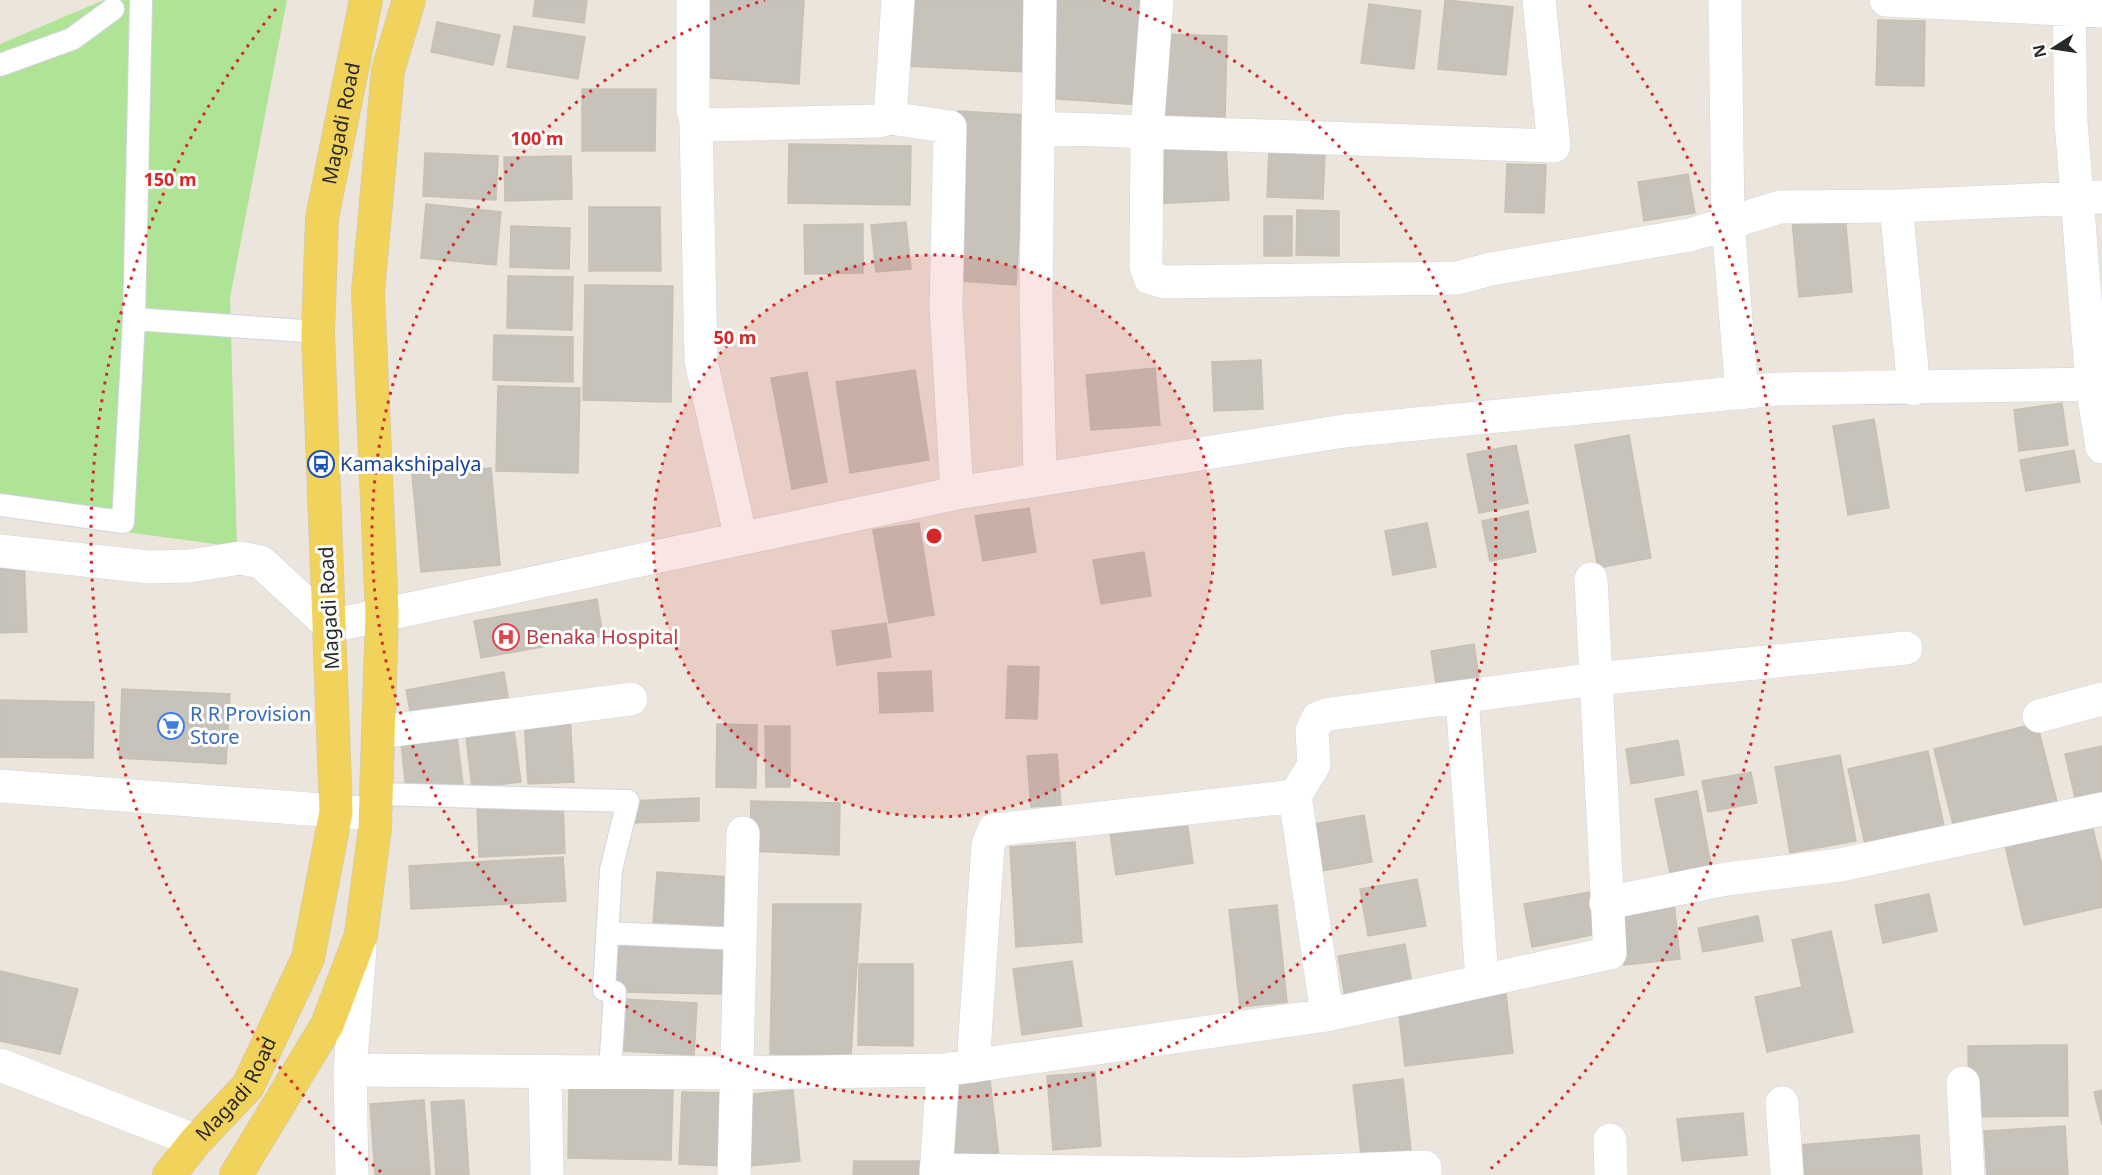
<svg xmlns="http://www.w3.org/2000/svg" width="2102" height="1175" viewBox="0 0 2102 1175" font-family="'Noto Sans',sans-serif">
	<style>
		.green { fill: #afe396 }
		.building { fill: #c7c2ba; stroke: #c7c1b4; stroke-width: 1.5 }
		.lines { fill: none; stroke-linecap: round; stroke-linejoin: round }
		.lane-casing { stroke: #d0d3e2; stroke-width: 24 }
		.street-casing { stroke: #d0d3e2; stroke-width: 34 }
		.secondary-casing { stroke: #d0d3e2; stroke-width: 34 }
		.primary-casing { stroke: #c7c7c7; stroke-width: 34 }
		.lane { stroke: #fff; stroke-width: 22 }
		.street { stroke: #fff; stroke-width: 33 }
		.secondary { stroke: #fff; stroke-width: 33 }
		.primary { stroke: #f1d25a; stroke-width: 33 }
		.ring { fill: none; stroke: #d62828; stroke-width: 3; stroke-dasharray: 3 6 }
		.labels { text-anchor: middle; stroke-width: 6; stroke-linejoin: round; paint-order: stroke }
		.street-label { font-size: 20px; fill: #292929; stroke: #fff }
		.transit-label { font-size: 20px; fill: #164399; stroke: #fff; text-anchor: start }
		.health-label { font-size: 20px; fill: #be3a42; stroke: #fff; text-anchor: start }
		.shop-label { font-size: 20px; fill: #366cbe; stroke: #fff; text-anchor: start }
		.centre { fill: #d62828; stroke: #fff; stroke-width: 3 }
		.ring-label { font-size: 18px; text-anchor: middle; font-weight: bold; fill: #d62828; stroke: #fff; stroke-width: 6; stroke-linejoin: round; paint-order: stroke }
	</style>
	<rect width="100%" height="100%" fill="#ece5db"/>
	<path class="green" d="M104 0H287L230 298 237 547 0 515V44Z"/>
	<path class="building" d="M535 0H587L584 23 533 16Z
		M701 0H804L799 84 697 77Z
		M912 0H1025L1027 72 906 66Z
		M1052 0H1148L1141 105 1045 98Z
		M1445 0 1513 7 1506 75 1438 69Z
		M1369 4 1421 11 1414 69 1361 63Z
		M1878 20 1925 21 1924 86 1876 85Z
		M437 22 500 35 493 65 431 52Z
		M514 26 585 37 578 79 507 67Z
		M1162 34 1227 36 1225 119 1160 117Z
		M582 89H656L655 151H582Z
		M958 111 1027 115 1016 285 947 280Z
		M789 144 911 146 910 205 788 203Z
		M1226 145 1229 200 1152 204 1149 149Z
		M1269 149 1325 152 1323 199 1267 197Z
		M425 153 498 156 496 200 423 196Z
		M571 156 572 199 505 201 504 157Z
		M1507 164 1546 165 1544 213 1505 212Z
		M1688 174 1695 213 1644 221 1638 182Z
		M426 204 501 212 496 265 421 258Z
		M589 207H660L661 271H589Z
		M1297 210 1339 211V256L1296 255Z
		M1845 215 1852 292 1799 297 1792 220Z
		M1264 216H1292V256H1264Z
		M906 222 911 269 876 272 871 225Z
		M863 224V273L805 274 804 225Z
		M511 226 570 228 569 269 510 267Z
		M508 276 573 277 572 330 507 328Z
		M585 285 673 286 671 402 583 400Z
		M494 335 573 337V382L493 380Z
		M1261 360 1263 409 1214 411 1212 362Z
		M1155 368 1160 425 1091 430 1086 375Z
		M915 370 929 460 850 473 836 382Z
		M807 372 827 482 792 489 771 378Z
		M498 386 580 388 578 473 496 471Z
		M2062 403 2068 445 2019 451 2014 410Z
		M1874 419 1889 508 1848 515 1833 426Z
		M1629 435 1651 558 1598 568 1575 445Z
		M1516 445 1528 503 1479 513 1467 454Z
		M2074 450 2080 482 2026 491 2020 460Z
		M491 468 500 565 421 572 412 474Z
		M1029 508 1036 552 983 561 975 516Z
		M1528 511 1536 552 1490 561 1482 521Z
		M919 523 934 615 889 623 873 530Z
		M1427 523 1436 567 1393 575 1385 531Z
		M1144 552 1151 596 1101 604 1093 560Z
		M24 558 27 632 0 633V559Z
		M597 599 603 636 481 658 474 621Z
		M886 623 891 657 837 665 832 631Z
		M1474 644 1479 678 1436 684 1431 651Z
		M1008 666 1039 667 1037 719 1006 718Z
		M931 671 933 711 880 713 878 673Z
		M504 672 508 698 411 716 406 690Z
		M122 689 230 694 226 764 119 758Z
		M0 700 94 702 93 758 0 757Z
		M570 715 574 782 528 784 524 718Z
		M2037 723 2057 802 1954 828 1934 749Z
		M717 724 757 725 756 788 716 787Z
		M765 726H790V787H766Z
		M514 730 521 782 472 788 466 737Z
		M457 736 463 784 406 790 401 742Z
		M1678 740 1684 775 1631 784 1626 749Z
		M2102 746V800L2077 806 2065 754Z
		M1928 751 1946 835 1867 853 1848 769Z
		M1057 754 1061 805 1031 807 1027 756Z
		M1840 755 1856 841 1790 853 1775 767Z
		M1751 772 1757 803 1708 812 1702 781Z
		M1697 791 1711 865 1670 873 1655 799Z
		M699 798V821L628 823V801Z
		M751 801 840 803 839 855 750 851Z
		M563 803 565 853 479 857 477 806Z
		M1364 815 1372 862 1322 871 1313 824Z
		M1187 821 1193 863 1116 875 1110 833Z
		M2092 825 2102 866V907L2024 925 2005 846Z
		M1075 842 1082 942 1016 947 1010 847Z
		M563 857 566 901 411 909 409 866Z
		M657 872 730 877 726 930 653 925Z
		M1417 879 1426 926 1368 936 1360 889Z
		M1589 892 1597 934 1532 947 1524 904Z
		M1929 894 1937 931 1883 943 1875 905Z
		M1674 902 1680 959 1624 965 1619 907Z
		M773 904H861L851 1055 770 1054Z
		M1277 905 1287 1002 1240 1007 1229 910Z
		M1758 916 1763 941 1703 952 1698 928Z
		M1831 931 1853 1032 1767 1052 1755 997 1802 987 1792 940Z
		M727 942 726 994 615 992 607 945Z
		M1405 944 1412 984 1345 997 1338 956Z
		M1072 961 1082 1026 1022 1035 1013 969Z
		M859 964H913V1046L858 1045Z
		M0 971 78 989 60 1054 0 1041Z
		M1506 994 1513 1053 1405 1066 1398 1007Z
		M624 999 697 1003 694 1055 622 1051Z
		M2067 1045 2068 1116 1969 1117 1968 1046Z
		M1095 1072 1101 1146 1053 1150 1047 1076Z
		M1403 1079 1411 1150 1361 1155 1353 1085Z
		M990 1080 999 1157 948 1163 946 1084Z
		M569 1089 673 1090 671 1160 568 1158Z
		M793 1090 800 1161 750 1166 743 1095Z
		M2102 1090V1125L2094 1092Z
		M682 1092 728 1093 726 1166 679 1164Z
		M424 1100 430 1175H375L370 1104Z
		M464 1100 469 1175H436L431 1102Z
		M1743 1113 1747 1155 1682 1161 1677 1119Z
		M2065 1126 2068 1175H1987L1984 1131Z
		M1919 1135 1922 1175H1802L1799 1145Z
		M854 1161H922V1175H853Z"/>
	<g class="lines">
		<defs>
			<path id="lane" d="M0 65 72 39 113 9
				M134 319 318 332
				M0 505 123 522 134 319 141 3
				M377 794 628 801 611 870 604 990 615 992 610 1072
				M607 933 741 939"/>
			<path id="street" d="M693 0V109L696 121 701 361 741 539
				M1157 0 1147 132 1146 266 1150 278 1164 282 1457 278 1491 269 1690 235 1780 207 1896 206 2102 197
				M1725 0 1728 223 1742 393
				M1886 0 2102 11
				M2069 0 2071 122 2092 385 2102 447
				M890 118 898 0
				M696 121 706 125 878 121 890 118 950 127 946 307 957 493
				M1038 128 1554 146 1539 0
				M1896 206 1914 389
				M1040 478 1036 299 1040 0
				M0 551 149 567 190 566 240 558 261 562 330 626 957 493 1344 431 1777 389 2102 384
				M1462 697 1482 980
				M2039 716 2102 699
				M380 732 631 699
				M1295 796 1327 1015
				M1606 903 1726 879 1840 865 2102 809
				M0 1065 196 1141
				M973 1066 988 845 994 830 1295 796 1314 765 1312 731 1318 718 1330 714 1596 679 1591 579
				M350 1070 738 1073 943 1070 1327 1015 1610 953 1596 679 1906 648
				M545 1072 547 1175
				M1963 1083 1968 1175
				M1782 1103 1787 1175
				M1610 1140 1611 1175
				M936 1170 1243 1174 1425 1167V1175
				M352 1175 350 1070 360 949
				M734 1175 743 833
				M936 1175 943 1070"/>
			<path id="secondary" d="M0 786 376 814"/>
			<g id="primary">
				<path id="s1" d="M169 1175 196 1141 248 1086 308 958 336 812 318 332 322 218 366 0"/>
				<path d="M236 1175 327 1025 361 935 375 828 382 615 368 292 388 70 409 0"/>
			</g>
		</defs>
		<use href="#lane" class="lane-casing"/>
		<use href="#street" class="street-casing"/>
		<use href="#secondary" class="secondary-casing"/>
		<use href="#primary" class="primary-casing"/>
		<use href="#lane" class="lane"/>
		<use href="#street" class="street"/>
		<use href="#secondary" class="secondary"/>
		<use href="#primary" class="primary"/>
	</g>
	<circle cx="934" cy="536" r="281" fill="#d62828" fill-opacity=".12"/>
	<g class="ring">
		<circle cx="934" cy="536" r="281"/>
		<path d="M1103 0A562 562 0 1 1 765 0"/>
		<path d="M381 1172A843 843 0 0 1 279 5M1589 5A843 843 0 0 1 1487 1172"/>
	</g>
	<defs>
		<symbol id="bus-ring" viewBox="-11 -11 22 22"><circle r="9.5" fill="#fff" stroke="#1a4fb4" stroke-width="1.5"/><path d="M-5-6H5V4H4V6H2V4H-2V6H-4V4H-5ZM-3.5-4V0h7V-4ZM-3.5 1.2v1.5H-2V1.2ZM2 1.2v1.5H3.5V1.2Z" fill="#1a4fb4"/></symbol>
		<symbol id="hospital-ring" viewBox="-11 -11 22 22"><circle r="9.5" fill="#fff" stroke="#e0444e" stroke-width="1.5"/><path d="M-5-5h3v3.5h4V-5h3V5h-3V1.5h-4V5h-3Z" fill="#e0444e"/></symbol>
		<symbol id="supermarket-ring" viewBox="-11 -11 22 22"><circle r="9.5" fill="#fff" stroke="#3f7fe0" stroke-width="1.5"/><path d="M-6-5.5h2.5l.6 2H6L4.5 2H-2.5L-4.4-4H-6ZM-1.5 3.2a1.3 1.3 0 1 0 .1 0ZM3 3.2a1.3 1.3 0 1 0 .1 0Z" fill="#3f7fe0"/></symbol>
	</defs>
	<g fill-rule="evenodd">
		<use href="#bus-ring" x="306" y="449" width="30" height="30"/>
		<use href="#hospital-ring" x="491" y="622" width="30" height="30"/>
		<use href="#supermarket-ring" x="156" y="711" width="30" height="30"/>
	</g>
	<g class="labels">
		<g class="street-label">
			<text dy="7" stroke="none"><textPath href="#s1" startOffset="1100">Magadi Road</textPath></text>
			<text transform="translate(329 608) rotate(-93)" y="7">Magadi Road</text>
			<text dy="7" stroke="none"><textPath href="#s1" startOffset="110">Magadi Road</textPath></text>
		</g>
		<g class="transit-label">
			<text x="340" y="471">Kamakshipalya</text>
		</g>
		<g class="health-label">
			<text x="526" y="644">Benaka Hospital</text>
		</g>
		<g class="shop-label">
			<text x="190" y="721">R R Provision<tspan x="190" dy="23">Store</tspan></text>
		</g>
	</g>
	<circle cx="934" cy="536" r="9" class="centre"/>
	<g class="ring-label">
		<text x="537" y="145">100 m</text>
		<text x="170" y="186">150 m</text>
		<text x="735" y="344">50 m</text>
	</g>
	<g transform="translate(2054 48) rotate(258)" stroke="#ffffff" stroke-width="4.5" paint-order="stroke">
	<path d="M0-4.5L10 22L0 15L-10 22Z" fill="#292929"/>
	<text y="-9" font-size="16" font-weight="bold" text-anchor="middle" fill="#292929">N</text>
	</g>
</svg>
